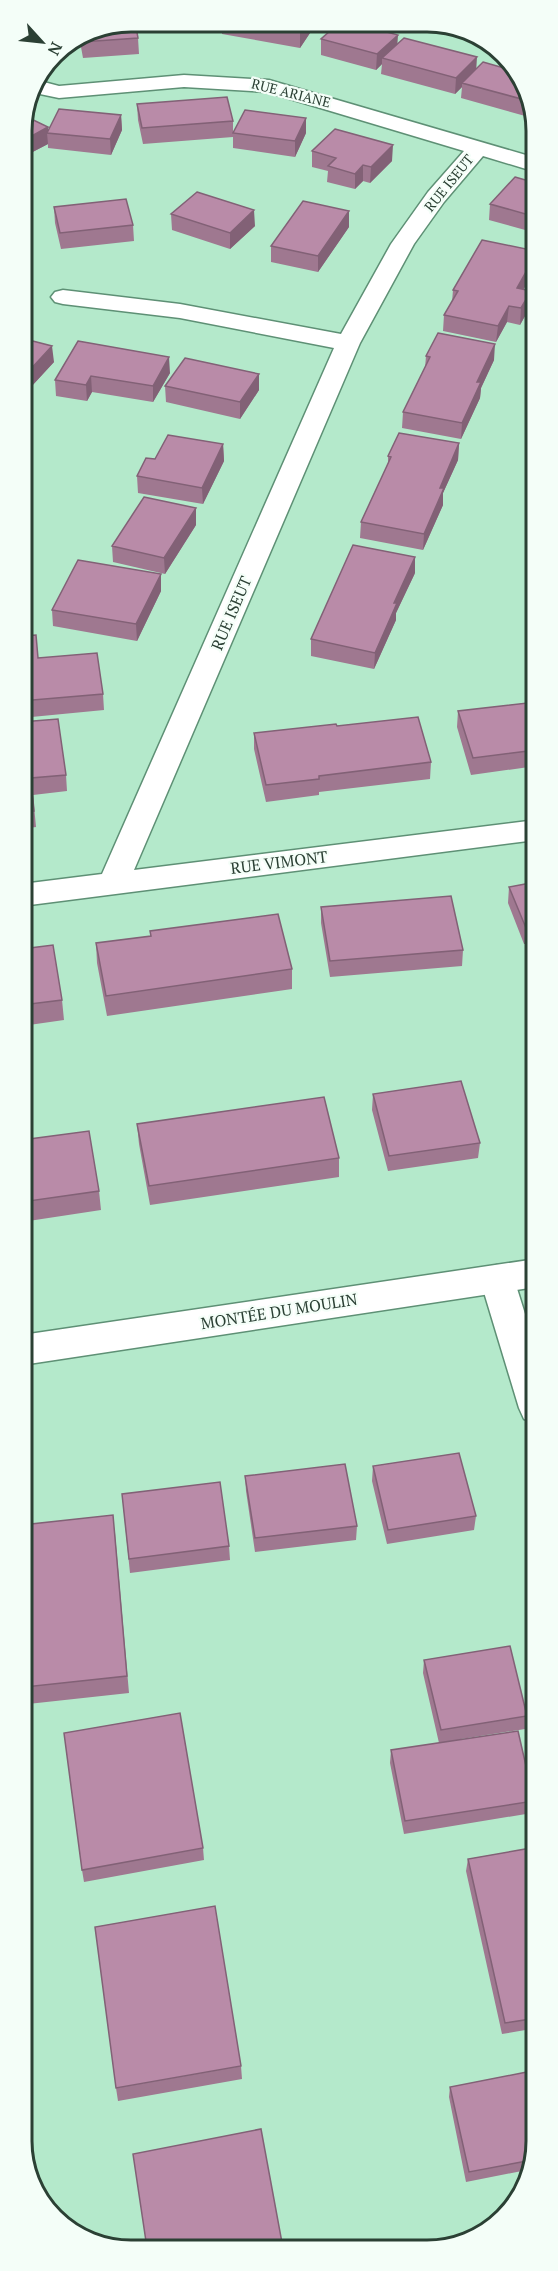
<svg xmlns="http://www.w3.org/2000/svg" width="558" height="2271" viewBox="0 0 558 2271" font-family="'PT Serif',serif">
	<style>
		.lines { fill: none; stroke-linecap: round; stroke-linejoin: round }
		.minor-casing { stroke: #5e9075; stroke-width: 3 }
		.tertiary-casing { stroke: #5e9075; stroke-width: 3 }
		.minor { fill: #fff; fill-rule: evenodd }
		.tertiary { fill: #fff; fill-rule: evenodd }
		.wall { fill: #9f7890 }
		.shaded-wall { fill: #826176 }
		.building { fill: #b98ba8; stroke: #826176; stroke-width: 1.5 }
		.labels { text-anchor: middle; stroke-width: 4.5; stroke-linejoin: round; paint-order: stroke }
		.far-street-label { font-size: 14px; fill: #2b4034; stroke: #f4fef8 }
		.street-label { font-size: 16px; fill: #2b4034; stroke: #f4fef8 }
		.rim { fill: none; stroke: #2b4034; stroke-width: 3 }
	</style>
	<rect width="100%" height="100%" fill="#b4e9cb"/>
	<g class="lines">
		<defs>
			<path id="minor" d="M184 75 269 80 536 158V172L483 156 444 202 414 244 360 343 134 870 536 820V840L22 906V884L102 874 334 348 180 318 63 304 55 302 51 297 55 292 63 290 180 304 341 334 391 244 428 192 464 151 267 92 184 87 59 98 35 93 40 81 59 86Z
				M497 1265 509 1269 514 1279 536 1349 537 1423 524 1419 519 1408 480 1279 485 1269Z"/>
			<path id="tertiary" d="M536 1259V1287L22 1365V1335Z"/>
		</defs>
		<use href="#minor" class="minor-casing"/>
		<use href="#tertiary" class="tertiary-casing"/>
		<use href="#minor" class="minor"/>
		<use href="#tertiary" class="tertiary"/>
	</g>
	<path class="wall" d="M221 22 314 23V27L300 48 222 34Z
		M89 29 138 38 139 54 83 58 79 36Z
		M321 39 397 44 476 70H511L514 67 536 116V119L461 98 462 87 455 94 381 74 382 64 376 70 321 55Z
		M137 104 233 121V132L306 133 295 157 233 148V137L143 144 138 120Z
		M121 115 122 130 111 155 48 148V144L21 158V124L48 130Z
		M312 151 392 161 370 183 363 181 355 189 327 182 328 171 312 167Z
		M536 183V233L489 220 490 204Z
		M54 207 133 225 134 241 61 249 55 223Z
		M171 214 255 226 230 249 172 230Z
		M349 227 318 272 271 262V246Z
		M536 251V267L524 289 530 307 520 325 507 322 496 342 443 331 444 315 452 302 453 290Z
		M21 338 54 362 30 388 21 386Z
		M78 341 170 373 153 402 92 392 87 401 56 396 55 380Z
		M426 356 494 360 481 388 480 398 461 439 402 428 403 412 425 368Z
		M165 386 259 390 240 419 166 402Z
		M459 443 458 460 443 493V505L423 550 360 538 361 522 388 464V456Z
		M223 444 224 461 203 504 138 493 137 476 155 459Z
		M196 525 165 574 113 562 112 546Z
		M415 573 396 613V620L374 669 311 656V639Z
		M161 574V591L137 641 53 626 52 610Z
		M21 636 38 658 103 694 104 710 21 718Z
		M536 702V766L471 775 457 727 458 711Z
		M21 722 66 775 67 791 33 795 36 827 21 829Z
		M337 726 431 762 430 779 319 792V795L266 802 254 749V733Z
		M536 882 524 944 508 903 509 887Z
		M321 907 463 950 462 966 330 977 321 923Z
		M150 931 292 969V989L107 1016 97 963 96 943 151 936Z
		M22 949 62 1000 64 1020 22 1026Z
		M373 1094 480 1143 478 1158 388 1171 372 1110Z
		M137 1124 339 1158V1177L150 1205 139 1144Z
		M22 1140 99 1191 101 1210 22 1222Z
		M373 1466 476 1516 474 1530 387 1544 372 1481Z
		M245 1476 357 1526 356 1540 255 1552 246 1491Z
		M122 1494 229 1546 230 1560 130 1573Z
		M115 1533 129 1693 28 1704 25 1687Z
		M424 1660 527 1716 525 1729 461 1739 534 1801 532 1813 404 1834 390 1763 391 1750 439 1743 423 1673Z
		M537 1847V2028L502 2034 466 1871 468 1859Z
		M203 1848 204 1860 84 1882 82 1870Z
		M241 2066 242 2079 118 2101 116 2088Z
		M450 2087 537 2147 527 2170 466 2182 449 2097Z"/>
	<path class="shaded-wall" d="M307 23H314V27L300 48V32Z
		M398 35 397 50 382 58V64L376 70 377 54Z
		M477 57 476 73 462 83V87L455 94 456 78Z
		M121 115 122 130 111 155 110 139Z
		M306 118V133L295 157V141Z
		M48 127 49 133H47L48 144 21 158V142Z
		M393 145 392 161 370 183 371 167Z
		M363 165V181L355 189V174Z
		M254 210 255 226 230 249V233Z
		M349 211V227L318 272V256Z
		M536 254V267L515 304 517 288Z
		M531 291 530 307 520 325 521 308Z
		M509 306 507 322 496 342 498 326Z
		M495 344 494 360 481 388 480 398 461 439 462 423 477 382Z
		M52 346 54 362 30 388 28 372Z
		M169 357 170 373 153 402V386Z
		M259 374V390L240 419V402Z
		M91 376 92 392 87 401 86 385Z
		M459 443 458 460 443 493V505L423 550 424 534 440 488Z
		M223 444 224 461 203 504 202 488Z
		M196 508V525L165 574 164 558Z
		M415 557V573L396 613V620L374 669 375 653 394 603Z
		M161 574V591L137 641 136 624Z
		M536 926V942L524 944 526 928Z"/>
	<path class="building" d="M130 21H135L138 38 82 42 81 34 89 29Z
		M241 22 307 23 300 32Z
		M339 23 357 24 398 35 377 54 321 39Z
		M404 38 477 57 456 78 382 58Z
		M483 62 511 70 514 67 529 101 462 83Z
		M227 97 233 121 142 128 137 104Z
		M59 109 121 115 110 139 47 133Z
		M245 110 306 118 295 141 233 133Z
		M25 116 48 127 21 142V124Z
		M335 129 393 145 371 167 363 165 355 174 328 166 336 158 312 151Z
		M515 177 536 183V217L490 204Z
		M197 192 254 210 230 233 171 214Z
		M126 199 133 225 60 233 54 207Z
		M303 201 349 211 318 256 271 246Z
		M482 240 536 251V254L517 288 531 291 521 308 509 306 498 326 444 315 458 291 453 290Z
		M438 333 495 344 477 382H481L462 423 403 412 430 357 426 356Z
		M21 338 52 346 28 372 21 370Z
		M78 341 169 357 153 386 91 376 86 385 55 380Z
		M185 358 259 374 240 402 165 386Z
		M399 433 459 443 440 488H444L424 534 361 522 391 457 388 456Z
		M168 435 223 444 202 488 137 476 146 458 155 459Z
		M144 497 196 508 164 558 112 546Z
		M353 545 415 557 394 603H397L375 653 311 639Z
		M78 560 161 574 136 624 52 610Z
		M36 635 38 658 97 653 103 694 21 701V636Z
		M536 702V750L473 758 458 711Z
		M418 717 431 762 319 776V779L266 785 254 733 336 724 337 726Z
		M58 719 66 775 31 778 34 811 21 812V722Z
		M536 882V926L526 928 509 887Z
		M451 896 463 950 330 961 321 907Z
		M278 914 292 969 106 996 96 943 151 936 150 931Z
		M53 945 62 1000 22 1005V949Z
		M461 1081 480 1143 389 1156 373 1094Z
		M324 1097 339 1158 149 1186 137 1124Z
		M89 1131 99 1191 22 1202V1140Z
		M459 1453 476 1516 388 1530 373 1466Z
		M345 1464 357 1526 255 1538 245 1476Z
		M220 1482 229 1546 129 1559 122 1494Z
		M113 1515 127 1676 25 1687 22 1633V1525Z
		M510 1646 527 1716 441 1730 424 1660Z
		M180 1713 203 1848 82 1870 64 1733Z
		M518 1731 534 1801 405 1821 391 1750Z
		M537 1847V2018L505 2023 468 1859Z
		M215 1906 241 2066 116 2088 95 1927Z
		M537 2070V2147L532 2160 469 2172 450 2087Z
		M261 2129 283 2248H147L133 2154Z"/>
	<g class="labels">
		<g class="far-street-label">
			<text transform="translate(291 93) rotate(14)" y="5">RUE ARIANE</text>
			<text transform="translate(449 183) rotate(-51)" y="5">RUE ISEUT</text>
		</g>
		<g class="street-label">
			<text transform="translate(231 613) rotate(-67)" y="6">RUE ISEUT</text>
			<text transform="translate(279 862) rotate(-7)" y="6">RUE VIMONT</text>
			<text transform="translate(279 1311) rotate(-9)" y="6">MONTÉE DU MOULIN</text>
		</g>
	</g>
	<path d="M0 0H558V2271H0ZM131 32H427A99 99 0 0 1 526 131V2141A99 99 0 0 1 427 2240H131A99 99 0 0 1 32 2141V131A99 99 0 0 1 131 32Z" fill="#f4fef8" fill-rule="evenodd"/>
	<path class="rim" d="M131 32H427A99 99 0 0 1 526 131V2141A99 99 0 0 1 427 2240H131A99 99 0 0 1 32 2141V131A99 99 0 0 1 131 32Z"/>
	<g transform="translate(42 42) rotate(117)" stroke="#f4fef8" stroke-width="4.5" paint-order="stroke">
	<path d="M0-4.5L10 22L0 15L-10 22Z" fill="#2b4034"/>
	<text y="-9" font-size="16" font-weight="bold" text-anchor="middle" fill="#2b4034">N</text>
	</g>
</svg>
